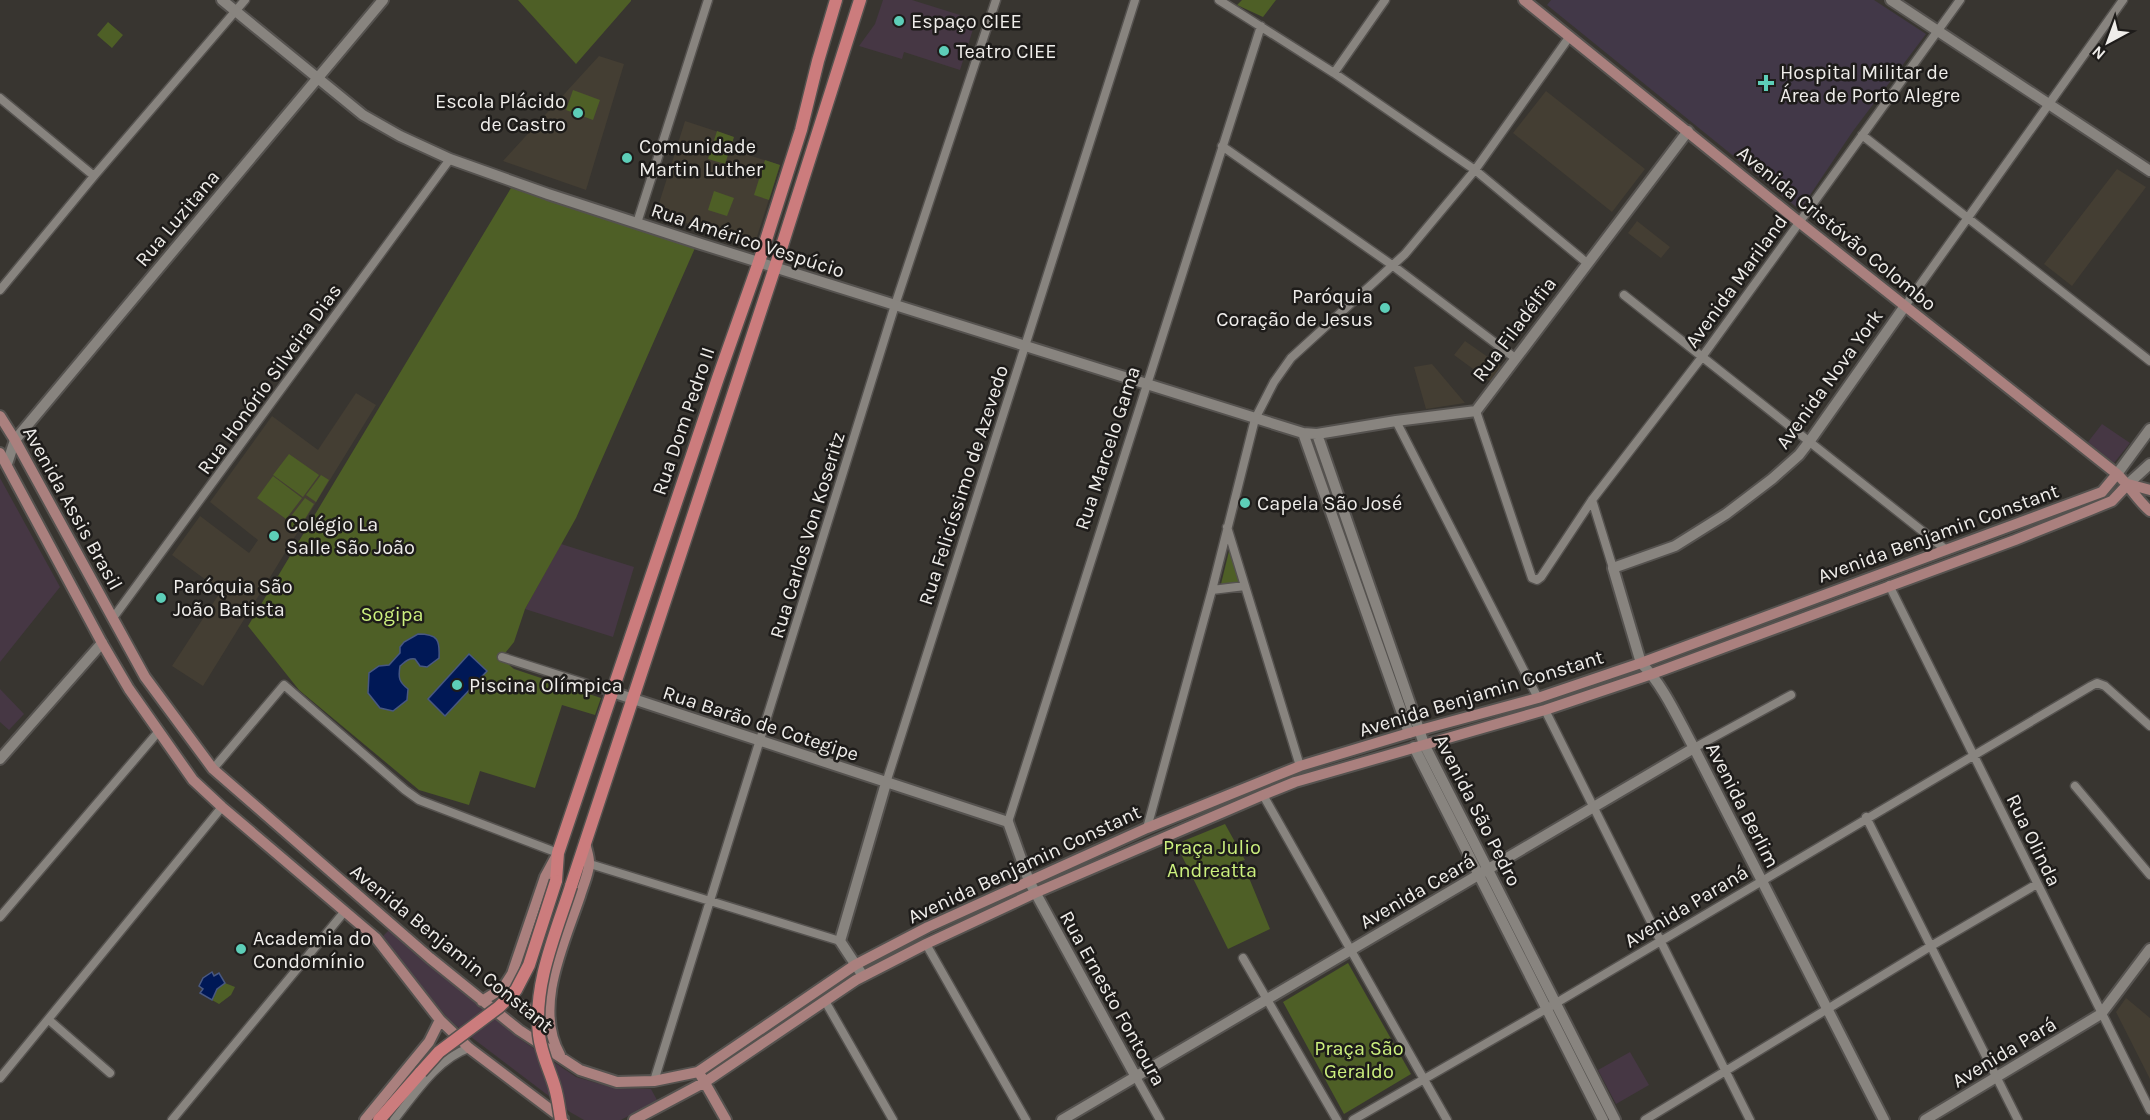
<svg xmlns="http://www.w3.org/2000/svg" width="2150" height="1120" viewBox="0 0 2150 1120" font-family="Karla,sans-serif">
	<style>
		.commercial { fill: #463744 }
		.built { fill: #443e33 }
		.medical { fill: #423848 }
		.green { fill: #4e5f26 }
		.water { fill: #001856; stroke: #485882; stroke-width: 1.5 }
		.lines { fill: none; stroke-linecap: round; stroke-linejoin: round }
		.minor-casing { stroke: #55524f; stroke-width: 11 }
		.tertiary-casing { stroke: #55524f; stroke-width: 14 }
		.secondary-casing { stroke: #55524f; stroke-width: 14 }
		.primary-casing { stroke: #55524f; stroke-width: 15 }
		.minor { stroke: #88847f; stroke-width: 8 }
		.tertiary { stroke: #88847f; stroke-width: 10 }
		.secondary { stroke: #aa807e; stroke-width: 10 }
		.primary { stroke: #cc7c7d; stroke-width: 12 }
		.primary-bridge-casing { stroke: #55524f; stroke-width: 15; stroke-linecap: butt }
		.primary-bridge { stroke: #cc7c7d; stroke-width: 12 }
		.poi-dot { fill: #5dceb8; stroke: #1e1c1a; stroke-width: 2 }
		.labels { text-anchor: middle; stroke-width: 5; stroke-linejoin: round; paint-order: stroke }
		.poi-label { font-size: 20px; fill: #efedea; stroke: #1e1c1a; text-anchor: start }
		.street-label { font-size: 20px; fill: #efedea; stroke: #1e1c1a }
		.park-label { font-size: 20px; fill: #ccf07e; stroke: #1e1c1a }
	</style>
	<rect width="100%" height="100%" fill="#383530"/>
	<path class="commercial" d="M883 0H912L976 20 960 70 904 52 902 59 859 46 875 24Z
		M2102 424 2130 443 2114 463 2088 442Z
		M0 478 60 587 0 662Z
		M561 544 634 567 613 637 525 609Z
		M0 689 24 714 9 730 0 722Z
		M389 930 520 1039 576 1077 614 1088 651 1089 657 1100 621 1120H584L570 1112 450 1021 382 937Z
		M1630 1052 1649 1085 1616 1104 1598 1070Z"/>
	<path class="built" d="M599 56 624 64 586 190 503 161Z
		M1546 91 1645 169 1612 212 1513 133Z
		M685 121 734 137 730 149 780 165 754 246 656 213Z
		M2117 169 2146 187 2072 286 2044 264Z
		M1637 221 1670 247 1661 258 1628 233Z
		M1465 341 1502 367 1491 382 1454 355Z
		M1432 364 1465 403 1426 409 1414 367Z
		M356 393 376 405 203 686 172 666 221 591 172 555 200 516 249 553 258 540 210 502 272 416 318 450Z
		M2126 998 2150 1018V1079L2116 1012Z"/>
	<path class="medical" d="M1551 0H1874L1926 34 1853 131 1800 210 1547 5Z"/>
	<path class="green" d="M518 0H631V1L576 64Z
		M1242 0H1276L1263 17 1237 5Z
		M108 22 123 35 112 48 97 35Z
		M573 90 600 100 593 120 566 110Z
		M717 131 734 137 725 164 708 159Z
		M765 160 780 165 769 200 754 195Z
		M511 188 695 248 576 518 525 609 514 642 501 658 514 669 601 698 595 715 562 705 535 788 480 771 469 805 419 790 299 690 248 626Z
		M714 191 734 198 727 216 708 210Z
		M289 454 319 475 303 497 273 475Z
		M321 475 329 480 316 502 306 495Z
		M273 476 302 498 286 519 257 498Z
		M305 498 314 504 297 532 285 524Z
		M1230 547 1241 583 1221 584Z
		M1225 824 1245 860 1238 862 1242 874 1247 873 1270 929 1228 949 1176 844Z
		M1348 963 1411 1074 1344 1114 1283 1002Z
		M225 983 235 987 231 995 219 1004 212 1000 217 989Z"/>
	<path class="water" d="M418 634C438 634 440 640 439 658L427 667 420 666 415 659C408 658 405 662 400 666 398 678 399 682 408 689L407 700 393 711 380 708 368 693 369 673 379 666 389 665 400 653V647L404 642Z
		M469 654 487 671 445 716 428 699Z
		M212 972 214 976 219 973 225 983 217 989 212 1000 200 993 203 989 199 986 203 978Z"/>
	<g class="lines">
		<defs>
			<path id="minor" d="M1219 0 1334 73 1475 170 1587 263
				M1334 73 1385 0
				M0 98 94 176
				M1862 135 2150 361
				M1222 146 1392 265 1515 358
				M637 223 708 0
				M0 290 94 176 245 0
				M1624 295 1945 549
				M1905 306 2123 0
				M1476 411 1532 578 1537 580 1541 577 1592 500 1702 357 1960 0
				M1396 421 1538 698
				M1592 500 1613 568
				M1227 527 1300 766
				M1889 585 2150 1110
				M1212 590 1245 586
				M113 618 450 159
				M502 657 612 692
				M1545 710 1750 1120
				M1694 748 1791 695
				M213 769 284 685 405 790 419 800 558 853
				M886 783 1135 0
				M2075 786 2150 875
				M1263 795 1447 1120
				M1866 817 2018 1120
				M1008 822 1261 26
				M1147 828 1212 590 1255 419 1274 382 1291 358 1405 254 1475 170 1570 36
				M590 864 840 941
				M0 917 159 731
				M926 944 1026 1120
				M1243 958 1337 1120
				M825 1001 893 1120
				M49 1020 110 1073
				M1136 1077 1160 1120
				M0 1078 222 807
				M654 1081 895 305 996 0
				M172 1120 345 911
				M394 1120C415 1094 437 1059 469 1048
				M1353 1120 1546 1009 2091 686 2097 683 2105 686 2150 726
				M1645 1120 1931 946 2037 884"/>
			<path id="tertiary" d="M222 0 363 115 400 136 450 159 548 194 701 244 1303 433 1317 434 1396 421 1476 411 1688 131
				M1891 0 2150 171
				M1303 433 1409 733
				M1317 434 1424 744 1615 1120
				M7 464 15 440 383 0
				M2117 474 2150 429
				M2128 484 2150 464
				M612 692 1008 822 1029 881 1136 1077
				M1414 747 1603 1120
				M0 759 102 643
				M863 976 840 941 886 783
				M1062 1120 1694 748
				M1884 1120 1694 748C1678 719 1664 686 1641 663L1613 568 1675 546 1726 514 1772 479 1799 455 1809 442 1905 306
				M1925 1120 2101 1014 2150 949"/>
			<path id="secondary" d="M1524 0 1799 222 2117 474C2130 486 2137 500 2150 511
				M0 416 15 440 145 677 213 769 430 958 519 1030 580 1070 617 1082 654 1081 698 1072 855 965 928 927 1147 828 1300 766 1409 733 1538 698 1641 663 2102 492 2117 474
				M0 453 102 643 129 689 193 780 222 807 376 938 440 1020 469 1048 563 1119
				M2128 484 2150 490
				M505 991C516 1005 526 1011 544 1012
				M482 1001 503 988 512 974 545 877 558 853
				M560 1055C533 1007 564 944 580 896 583 886 588 875 589 865 590 858 586 849 585 842
				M701 1076 726 1120
				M365 1120 429 1042 440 1020
				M634 1120 705 1082 856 980 926 944 1035 893 1263 795 1295 782 1545 710 1652 674 2015 540 2090 510 2112 501 2128 484"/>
			<path id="primary" d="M556 881 558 853 718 378 759 262 801 130 818 61 836 0
				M571 886 780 252 860 0
				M379 1120 421 1072"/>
		</defs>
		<use href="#minor" class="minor-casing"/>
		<use href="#tertiary" class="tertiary-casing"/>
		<use href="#secondary" class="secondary-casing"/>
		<use href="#primary" class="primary-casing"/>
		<use href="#minor" class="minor"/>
		<use href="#tertiary" class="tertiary"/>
		<use href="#secondary" class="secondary"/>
		<use href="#primary" class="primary"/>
		<defs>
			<path id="primary-bridge" d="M421 1072 439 1052 499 1007 516 990 529 965 556 881
				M561 1120C559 1109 558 1098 555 1088 550 1070 541 1054 539 1035 533 984 556 933 571 886"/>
		</defs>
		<use href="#primary-bridge" class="primary-bridge-casing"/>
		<use href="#primary-bridge" class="primary-bridge"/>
	</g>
	<g class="poi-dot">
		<circle cx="899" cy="21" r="6"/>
		<circle cx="944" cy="51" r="6"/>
		<path d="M1763 74h6v6h6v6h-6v6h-6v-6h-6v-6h6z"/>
		<circle cx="578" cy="113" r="6"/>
		<circle cx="627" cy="158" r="6"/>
		<circle cx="1385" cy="308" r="6"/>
		<circle cx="1245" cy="503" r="6"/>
		<circle cx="274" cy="536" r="6"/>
		<circle cx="161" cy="598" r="6"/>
		<circle cx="457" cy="685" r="6"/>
		<circle cx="241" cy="949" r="6"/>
	</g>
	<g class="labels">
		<g class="poi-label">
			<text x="911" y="28">Espaço CIEE</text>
			<text x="956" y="58">Teatro CIEE</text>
			<text x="1780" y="79">Hospital Militar de<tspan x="1780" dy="23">Área de Porto Alegre</tspan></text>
			<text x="566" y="108" text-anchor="end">Escola Plácido<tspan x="566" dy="23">de Castro</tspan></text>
			<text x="639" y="153">Comunidade<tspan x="639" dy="23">Martin Luther</tspan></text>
			<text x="1373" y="303" text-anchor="end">Paróquia<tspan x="1373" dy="23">Coração de Jesus</tspan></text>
			<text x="1257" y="510">Capela São José</text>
			<text x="286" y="531">Colégio La<tspan x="286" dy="23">Salle São João</tspan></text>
			<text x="173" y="593">Paróquia São<tspan x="173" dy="23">João Batista</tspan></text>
			<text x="469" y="692">Piscina Olímpica</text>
			<text x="253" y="945">Academia do<tspan x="253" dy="23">Condomínio</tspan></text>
		</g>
		<g class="street-label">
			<text transform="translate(177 218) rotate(-50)" y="7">Rua Luzitana</text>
			<text transform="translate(1837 228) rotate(39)" y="7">Avenida Cristóvão Colombo</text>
			<text transform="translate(748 240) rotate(18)" y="7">Rua Américo Vespúcio</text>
			<text transform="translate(1736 281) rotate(-54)" y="7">Avenida Mariland</text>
			<text transform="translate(1514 329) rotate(-53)" y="7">Rua Filadélfia</text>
			<text transform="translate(269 379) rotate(-54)" y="7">Rua Honório Silveira Dias</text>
			<text transform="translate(1829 379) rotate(-54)" y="7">Avenida Nova York</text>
			<text transform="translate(683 421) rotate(-71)" y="7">Rua Dom Pedro II</text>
			<text transform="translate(1107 448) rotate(-72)" y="7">Rua Marcelo Gama</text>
			<text transform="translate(963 485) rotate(-72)" y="7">Rua Felicíssimo de Azevedo</text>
			<text transform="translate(73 508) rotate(61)" y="7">Avenida Assis Brasil</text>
			<text transform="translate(1938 533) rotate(-20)" y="7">Avenida Benjamin Constant</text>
			<text transform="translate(807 535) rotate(-73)" y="7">Rua Carlos Von Koseritz</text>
			<text transform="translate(1481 693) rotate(-17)" y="7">Avenida Benjamin Constant</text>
			<text transform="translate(761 723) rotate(18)" y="7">Rua Barão de Cotegipe</text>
			<text transform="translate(1743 805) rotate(63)" y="7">Avenida Berlim</text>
			<text transform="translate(1478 810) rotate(63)" y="7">Avenida São Pedro</text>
			<text transform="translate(2034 840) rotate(64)" y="7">Rua Olinda</text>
			<text transform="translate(1024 864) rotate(-25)" y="7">Avenida Benjamin Constant</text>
			<text transform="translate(1417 891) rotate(-30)" y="7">Avenida Ceará</text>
			<text transform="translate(1686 906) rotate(-31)" y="7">Avenida Paraná</text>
			<text transform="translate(452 948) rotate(39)" y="7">Avenida Benjamin Constant</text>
			<text transform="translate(1113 998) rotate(61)" y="7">Rua Ernesto Fontoura</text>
			<text transform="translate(2004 1052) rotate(-31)" y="7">Avenida Pará</text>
		</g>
		<g class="park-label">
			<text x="392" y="621">Sogipa</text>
			<text x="1212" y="854">Praça Julio<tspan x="1212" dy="23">Andreatta</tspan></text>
			<text x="1359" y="1055">Praça São<tspan x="1359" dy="23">Geraldo</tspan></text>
		</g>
	</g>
	<g transform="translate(2108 42) rotate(221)" stroke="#1e1c1a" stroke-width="4.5" paint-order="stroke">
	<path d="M0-4.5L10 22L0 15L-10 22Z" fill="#efedea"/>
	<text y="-9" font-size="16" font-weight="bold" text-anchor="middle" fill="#efedea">N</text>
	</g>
</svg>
